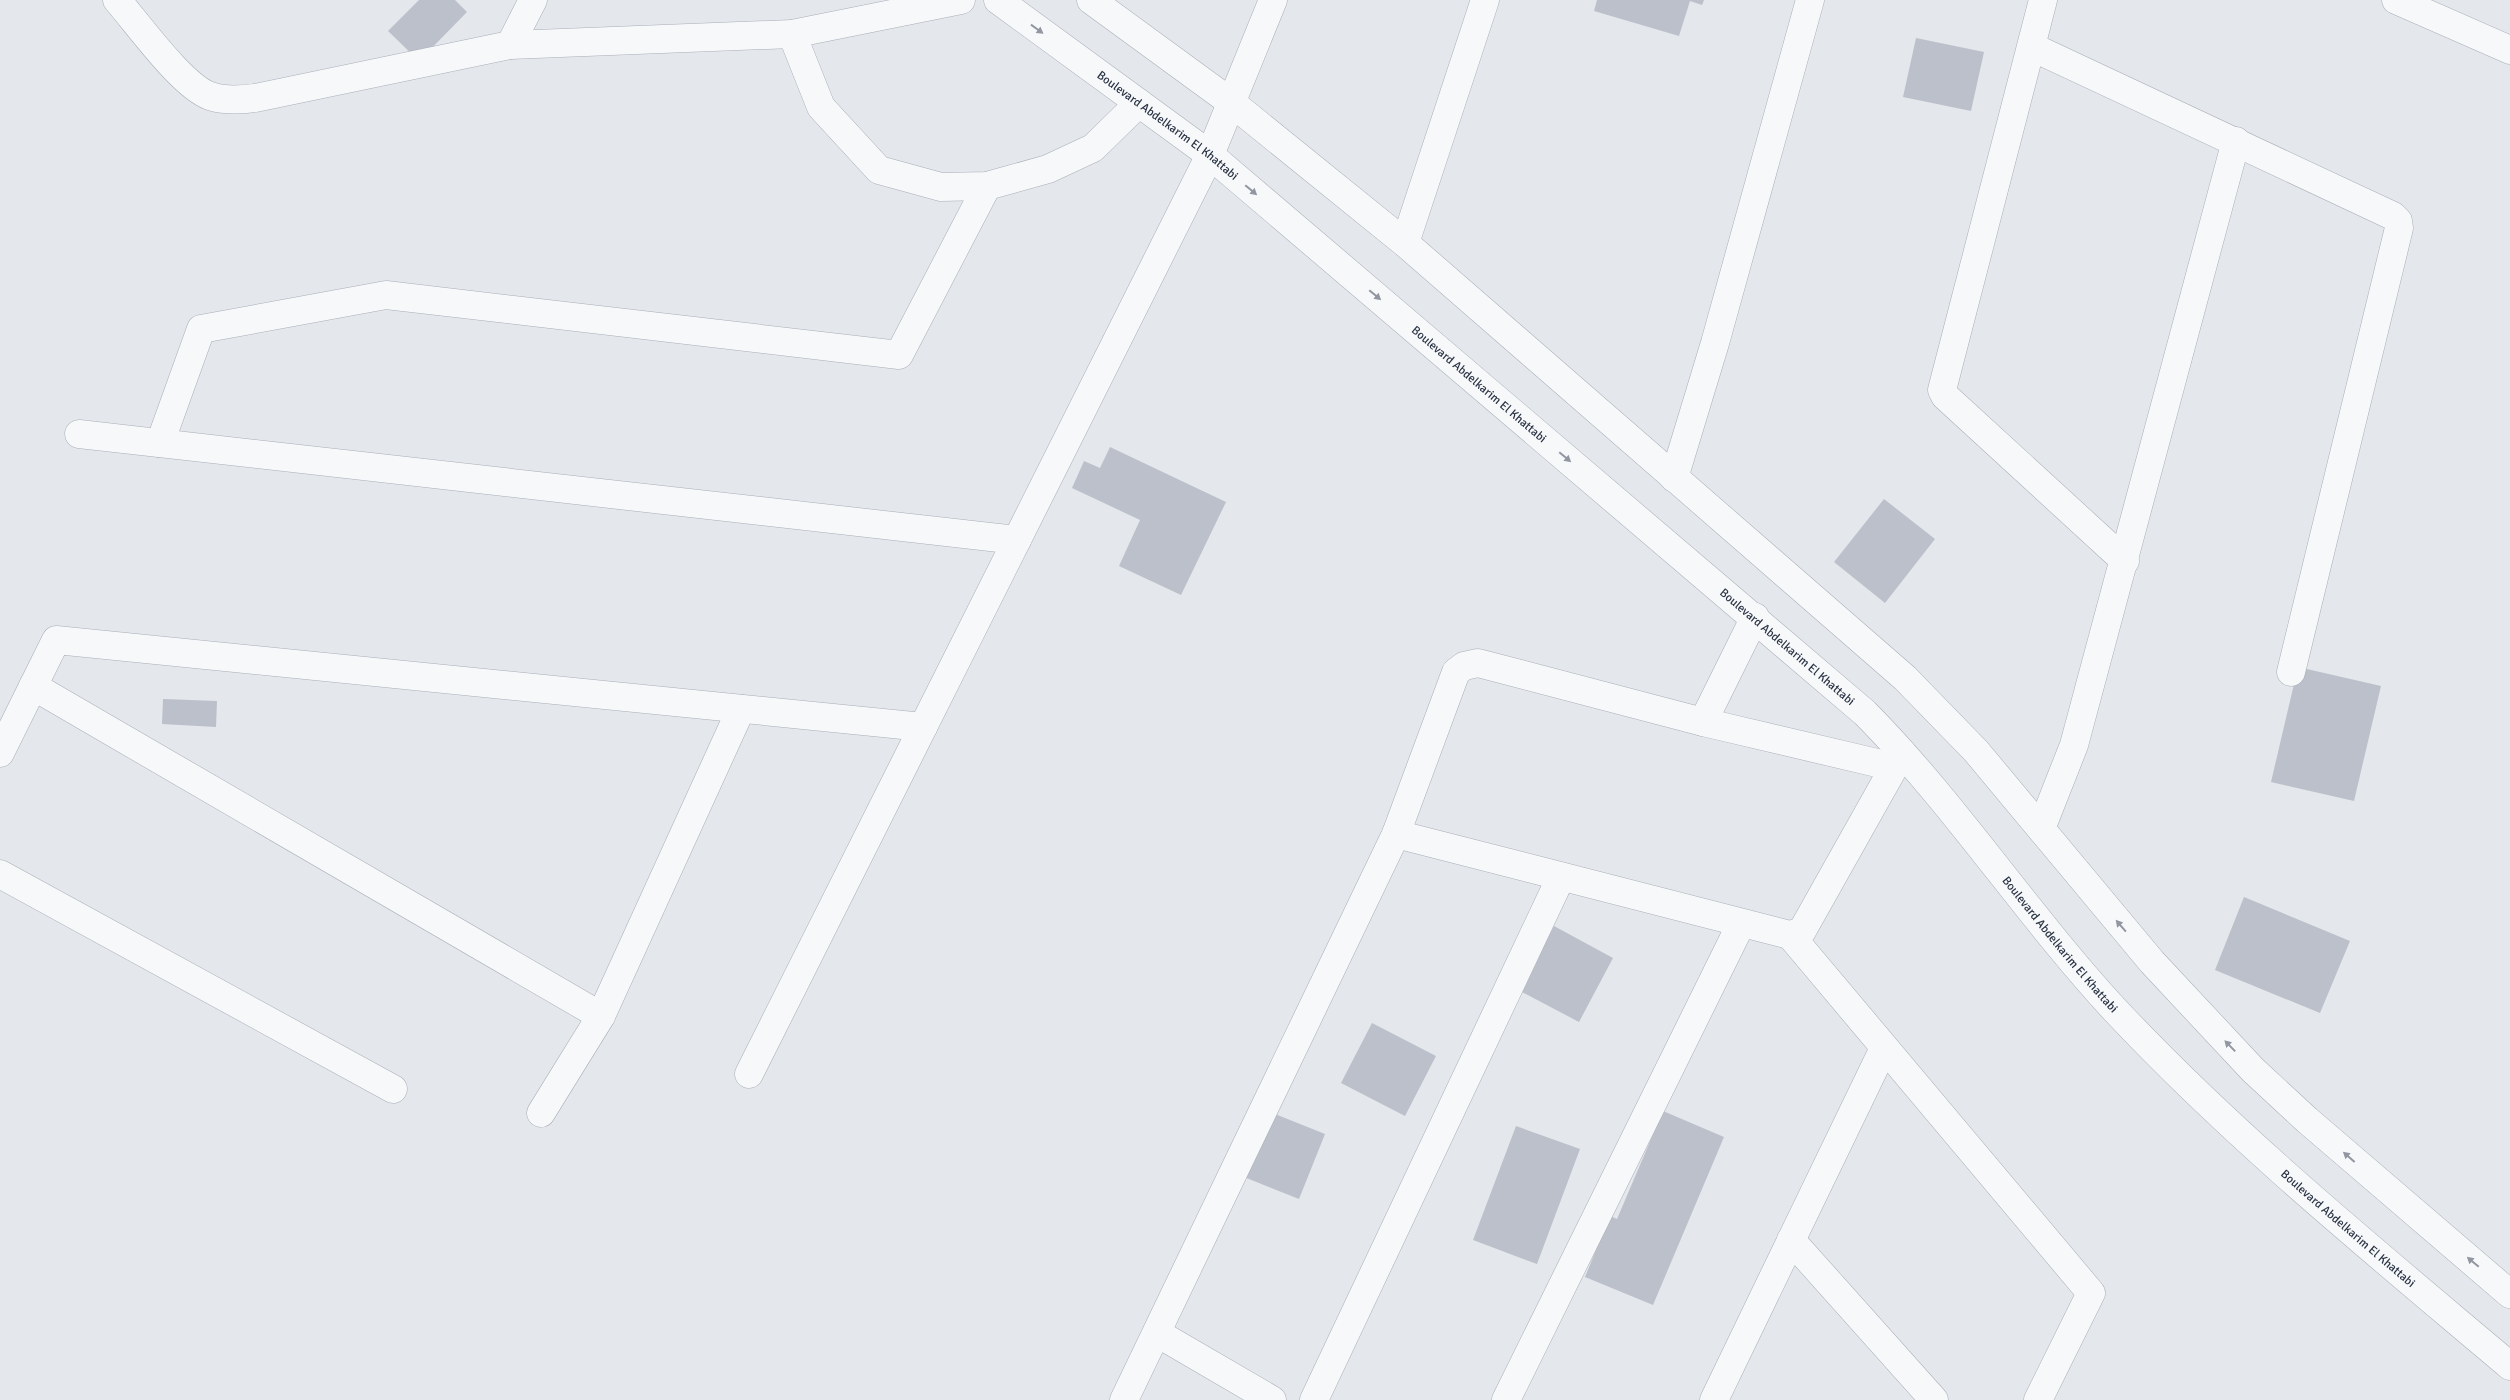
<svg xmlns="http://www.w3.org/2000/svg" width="2510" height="1400" viewBox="0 0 2510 1400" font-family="Signika,sans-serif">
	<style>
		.building { fill: #bbc0ca }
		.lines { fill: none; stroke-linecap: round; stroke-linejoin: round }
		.minor-casing { stroke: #a9aeb7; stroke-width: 29 }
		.minor { stroke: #f7f8fa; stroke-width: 28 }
		.oneway { fill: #9196a0 }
		.labels { text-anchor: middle; stroke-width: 4.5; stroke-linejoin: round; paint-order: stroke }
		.street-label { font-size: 12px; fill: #2b3445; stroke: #f4f6f9 }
	</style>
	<rect width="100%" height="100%" fill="#e4e7ec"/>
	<path class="building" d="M419 0H455L467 12 419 61 388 31Z
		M1597 0H1704L1702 5 1690 1 1679 36 1594 11Z
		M1916 38 1984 52 1971 111 1903 97Z
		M1110 447 1226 502 1181 595 1119 566 1140 520 1072 488 1084 461 1100 468Z
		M1884 499 1935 539 1885 603 1834 562Z
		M2298 667 2381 686 2354 801 2271 782Z
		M163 699 217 701 216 727 162 724Z
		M2244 897 2350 941 2320 1013 2215 970Z
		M1554 926 1613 958 1579 1022 1520 991Z
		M1372 1023 1436 1056 1405 1116 1341 1083Z
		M1663 1111 1724 1137 1653 1305 1585 1277 1610 1216 1617 1219Z
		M1270 1112 1325 1134 1299 1199 1244 1177Z
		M1516 1126 1580 1149 1537 1264 1473 1240Z"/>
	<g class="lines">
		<defs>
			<g id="minor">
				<path d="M117 0C138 24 182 86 210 96 224 101 240 100 255 98L510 45 533 0"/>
				<path id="s1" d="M998 0 1210 155 1865 713C1956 805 2027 915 2115 1010 2237 1140 2374 1251 2510 1366"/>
				<path d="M1091 0 1232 103 1405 243 1905 678 1976 751 2152 962 2253 1070 2307 1120 2510 1294"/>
				<path d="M2043 0 1942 390 1945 396 2125 561"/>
				<path d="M2396 0 2510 50"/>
				<path d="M792 34 821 107 879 170 941 187 987 186 1048 169 1093 148 1139 103"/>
				<path d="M510 45 792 34 961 0"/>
				<path d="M2032 47 2393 216 2398 221 2399 228 2291 672"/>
				<path d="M1405 243 1485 0"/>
				<path d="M79 434 1017 540"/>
				<path d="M160 443 201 329 386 295 899 355 987 186"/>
				<path d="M1674 478 1715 343 1810 0"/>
				<path d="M33 686 601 1016"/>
				<path d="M1703 722 1755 617"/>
				<path d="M0 753 56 640 923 727"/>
				<path d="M2041 829 2074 745 2236 141"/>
				<path d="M1396 834 1790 935 1802 931 1902 753"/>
				<path d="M0 874 393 1089"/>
				<path d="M1790 935 2091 1293 2038 1400"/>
				<path d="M749 1074 1210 155 1273 0"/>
				<path d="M541 1113 601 1016 741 709"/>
				<path d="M1791 1240 1934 1400"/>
				<path d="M1157 1333 1272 1400"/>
				<path d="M1124 1400 1396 834 1456 672 1464 666 1478 663 1703 722 1894 767"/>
				<path d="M1314 1400 1561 877"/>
				<path d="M1506 1400 1741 924"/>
				<path d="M1714 1400 1884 1048"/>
			</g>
		</defs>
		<use href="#minor" class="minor-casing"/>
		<use href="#minor" class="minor"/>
	</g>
	<defs><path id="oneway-solid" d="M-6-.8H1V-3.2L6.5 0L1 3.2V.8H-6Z" transform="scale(1.25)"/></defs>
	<g class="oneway">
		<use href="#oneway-solid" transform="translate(1037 29) rotate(36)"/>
		<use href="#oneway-solid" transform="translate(1251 190) rotate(40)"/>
		<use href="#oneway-solid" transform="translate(1375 295) rotate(40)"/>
		<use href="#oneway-solid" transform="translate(1565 457) rotate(40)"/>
		<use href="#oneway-solid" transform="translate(2121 926) rotate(-131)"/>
		<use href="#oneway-solid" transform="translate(2230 1046) rotate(-134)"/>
		<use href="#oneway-solid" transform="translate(2349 1157) rotate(-139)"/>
		<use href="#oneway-solid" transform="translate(2473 1262) rotate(-140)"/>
	</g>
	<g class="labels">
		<g class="street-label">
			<text dy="4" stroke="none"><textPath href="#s1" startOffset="211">Boulevard Abdelkarim El Khattabi</textPath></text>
			<text dy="4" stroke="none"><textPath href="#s1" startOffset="616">Boulevard Abdelkarim El Khattabi</textPath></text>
			<text dy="4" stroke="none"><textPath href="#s1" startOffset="1021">Boulevard Abdelkarim El Khattabi</textPath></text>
			<text dy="4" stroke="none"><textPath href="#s1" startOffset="1426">Boulevard Abdelkarim El Khattabi</textPath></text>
			<text dy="4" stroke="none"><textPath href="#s1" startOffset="1831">Boulevard Abdelkarim El Khattabi</textPath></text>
		</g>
	</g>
</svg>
